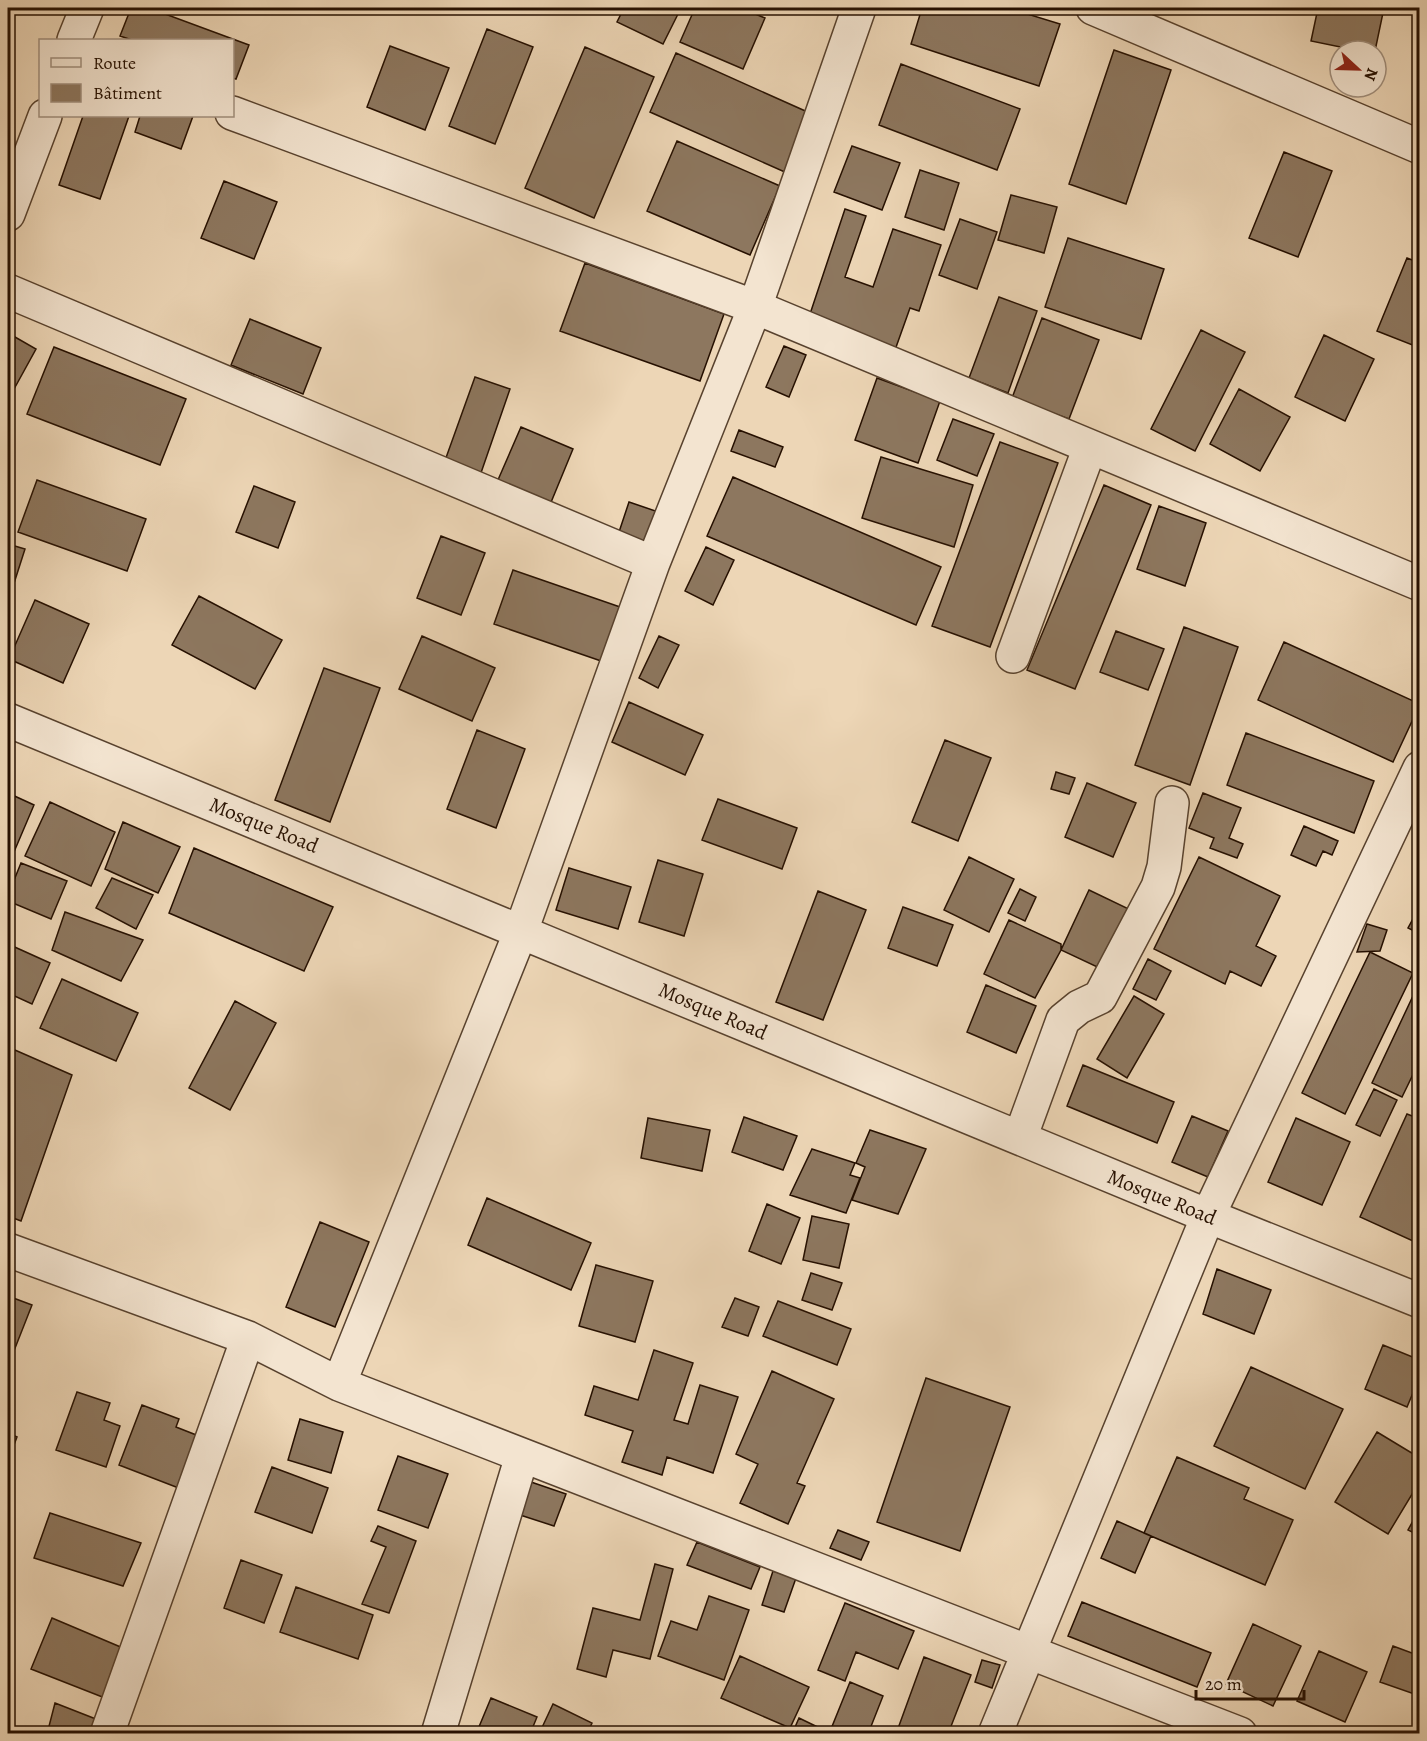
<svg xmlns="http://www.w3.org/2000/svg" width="1427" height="1741" viewBox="0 0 1427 1741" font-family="Alegreya,serif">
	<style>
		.building { fill: #8d775f; stroke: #261001; stroke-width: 1.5 }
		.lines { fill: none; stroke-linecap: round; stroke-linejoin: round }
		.minor-casing { stroke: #58422e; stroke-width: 36 }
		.minor { stroke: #f3e4d0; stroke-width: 33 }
		.labels { text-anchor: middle; stroke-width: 5; stroke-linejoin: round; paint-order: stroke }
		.street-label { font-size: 21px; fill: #261001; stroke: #f3e4d0 }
	</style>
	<rect width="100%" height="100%" fill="#edd6b6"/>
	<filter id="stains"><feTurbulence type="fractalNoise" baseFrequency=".00333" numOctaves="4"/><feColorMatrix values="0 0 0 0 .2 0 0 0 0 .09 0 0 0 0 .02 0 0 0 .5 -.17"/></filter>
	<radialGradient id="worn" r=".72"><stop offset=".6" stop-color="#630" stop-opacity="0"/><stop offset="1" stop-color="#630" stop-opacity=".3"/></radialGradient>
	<path class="building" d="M131 8H149L249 45 236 79 232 78V40H132L120 36Z
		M624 8H681L663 44 617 22Z
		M695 8H741L765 18 743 69 680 42Z
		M922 8H1008L1060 24 1039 86 911 44Z
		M1318 8H1384L1375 51H1360L1311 41Z
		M487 29 533 47 495 144 449 126Z
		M390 46 449 68 425 130 367 107Z
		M585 47 654 77 594 218 525 188Z
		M1114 50 1171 70 1126 204 1069 184Z
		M676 53 812 114 787 173 650 112Z
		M901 64 1020 109 997 170 879 125Z
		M83 116H129L100 199 59 185Z
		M140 116H193L181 149 135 132Z
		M677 141 780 186 750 255 647 211Z
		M852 146 900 163 882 210 834 192Z
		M1284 152 1332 171 1298 257 1249 238Z
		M920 170 959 183 944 230 905 217Z
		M224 181 277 202 254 259 201 238Z
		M1011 195 1057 207 1044 253 998 240Z
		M845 209 866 216 845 277 873 287 893 229 941 245 919 311 910 308 895 350 808 320Z
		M960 219 997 232 977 289 939 275Z
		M1068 238 1164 269 1141 339 1045 307Z
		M1407 258 1420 263V348L1377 331Z
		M585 263 724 314 700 381 560 331Z
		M999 297 1037 311 1008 393 969 378Z
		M1042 318 1099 340 1069 419 1012 398Z
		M250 319 321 348 303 394 231 365Z
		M1201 330 1245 352 1195 451 1151 429Z
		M8 333 36 349 8 400Z
		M1324 335 1374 359 1345 421 1295 397Z
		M784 346 806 355 789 397 766 387Z
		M54 347 186 399 160 465 27 414Z
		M475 377 510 389 474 493 438 480Z
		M877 378 940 401 918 463 855 440Z
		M1239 389 1290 417 1260 471 1210 444Z
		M953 419 994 434 977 476 937 460Z
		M521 427 573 449 547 512 494 489Z
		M739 430 783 447 775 467 731 451Z
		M1000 442 1058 463 990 647 932 626Z
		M881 457 973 485 954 547 862 518Z
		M733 477 941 567 916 625 707 536Z
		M37 480 146 519 127 571 18 532Z
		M1104 485 1151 505 1075 689 1027 670Z
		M254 486 295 502 278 548 236 532Z
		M629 502 673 517 653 577 609 562Z
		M1159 506 1206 523 1185 586 1137 569Z
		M441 536 485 553 461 615 417 598Z
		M8 544 25 549 8 602Z
		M706 547 734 560 713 605 685 591Z
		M513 570 623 608 604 662 494 624Z
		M199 596 282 640 255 689 172 645Z
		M35 600 89 624 63 683 9 659Z
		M1184 627 1238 647 1190 785 1135 765Z
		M1116 631 1164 649 1148 690 1100 672Z
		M422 636 495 668 472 721 399 689Z
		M659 636 679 645 658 688 639 678Z
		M1284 642 1420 704 1393 762 1258 700Z
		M324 668 380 688 330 822 275 800Z
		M629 702 703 735 685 775 612 742Z
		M477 730 525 749 496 828 447 809Z
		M1246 733 1374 781 1354 833 1227 785Z
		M945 740 991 758 958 841 912 822Z
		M1056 772 1075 778 1069 794 1051 789Z
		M1087 783 1136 803 1113 857 1065 837Z
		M8 793 34 805 8 866Z
		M1203 793 1241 808 1229 838 1243 844 1237 858 1210 848 1214 838 1189 828Z
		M718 799 797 828 782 869 702 840Z
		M50 802 115 832 91 886 25 856Z
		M123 822 180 847 158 893 105 869Z
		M1304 826 1338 841 1332 855 1323 851 1316 866 1291 855Z
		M194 848 333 907 304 971 169 913Z
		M969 857 1014 879 989 932 944 910Z
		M1199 857 1280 896 1256 946 1276 956 1261 986 1230 971 1225 984 1154 949Z
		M658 860 703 874 684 936 639 922Z
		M21 863 67 881 51 919 8 901V895Z
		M569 868 631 887 618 929 556 910Z
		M112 878 153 895 136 929 96 908Z
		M1020 889 1036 897 1025 921 1008 913Z
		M1089 890 1135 912 1108 972 1061 950Z
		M818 891 866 910 823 1020 776 1002Z
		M1420 906V934L1408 928Z
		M903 907 953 925 937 966 888 948Z
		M65 912 143 940 121 981 52 950Z
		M1009 920 1061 944V950L1035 998 984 974Z
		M1367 924 1387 930 1380 951 1357 952Z
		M8 944 50 963 32 1004 8 993Z
		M1370 952 1413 973 1345 1114 1302 1093Z
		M1148 959 1171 971 1156 1000 1133 989Z
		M62 979 138 1013 116 1061 40 1028Z
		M1420 981V1060L1402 1097 1372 1083Z
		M986 985 1036 1006 1016 1053 967 1032Z
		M1134 996 1164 1014 1127 1078 1097 1059Z
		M235 1001 276 1023 230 1110 189 1088Z
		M8 1047 72 1075 21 1221 8 1216Z
		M1083 1065 1174 1102 1157 1143 1067 1106Z
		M1374 1089 1397 1100 1380 1136 1356 1125Z
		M1407 1114 1420 1119V1225L1413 1241 1360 1217Z
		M1192 1116 1228 1131 1208 1177 1172 1162Z
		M744 1117 797 1136 783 1170 732 1152Z
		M648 1118 710 1130 702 1171 641 1158Z
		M1296 1118 1350 1142 1322 1205 1268 1182Z
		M870 1130 926 1149 898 1214 852 1200 865 1167 856 1163Z
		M812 1149 855 1163 850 1175 860 1178 846 1213 790 1195Z
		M487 1198 591 1243 571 1290 468 1245Z
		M767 1204 800 1218 781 1264 749 1251Z
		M812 1216 849 1224 839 1268 803 1260Z
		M320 1222 369 1242 335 1327 286 1307Z
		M596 1265 653 1281 635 1342 579 1326Z
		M1217 1269 1271 1290 1254 1334 1203 1314Z
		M811 1273 842 1283 832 1310 802 1300Z
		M8 1296 32 1305 8 1366Z
		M735 1298 759 1307 748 1336 722 1327Z
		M778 1301 851 1329 837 1365 763 1336Z
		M1383 1345 1420 1360V1376L1407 1407 1365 1389Z
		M654 1350 693 1363 674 1420 688 1424 700 1385 738 1397 713 1473 667 1457 662 1475 622 1462 633 1431 585 1415 594 1386 638 1400Z
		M1251 1367 1343 1409 1305 1489 1214 1446Z
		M772 1371 834 1399 797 1483 805 1486 788 1524 740 1503 758 1464 736 1454Z
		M926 1378 1010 1407 960 1551 877 1522Z
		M77 1392 110 1403 104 1420 120 1426 106 1467 56 1450Z
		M142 1405 179 1419 176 1427 209 1440 189 1492 119 1465Z
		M300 1419 343 1432 331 1473 288 1460Z
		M1377 1432 1420 1458V1481L1388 1534 1335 1502Z
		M8 1433 17 1437 8 1461Z
		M398 1456 448 1474 428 1528 378 1510Z
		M1177 1457 1249 1488 1244 1499 1293 1520 1265 1585 1144 1533Z
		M272 1467 328 1488 312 1533 255 1512Z
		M531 1482 566 1494 554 1526 517 1514Z
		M1420 1508V1536L1408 1530Z
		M50 1513 141 1543 123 1586 34 1558Z
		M1117 1521 1151 1536 1135 1573 1101 1558Z
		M378 1526 416 1541 389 1613 362 1604 386 1547 371 1541Z
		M838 1530 869 1542 861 1560 830 1548Z
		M697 1542 760 1567 751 1589 687 1565Z
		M241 1560 282 1575 264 1623 224 1608Z
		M655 1564 673 1569 650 1659 613 1650 606 1677 577 1669 593 1608 640 1620Z
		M773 1571 796 1578 784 1612 762 1605Z
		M296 1587 373 1615 358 1659 280 1632Z
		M709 1596 749 1610 724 1680 658 1656 671 1621 697 1630Z
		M1082 1602 1211 1653 1197 1687 1068 1636Z
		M845 1603 914 1631 898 1669 856 1652 845 1681 818 1670Z
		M52 1618 130 1651 110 1700 31 1669Z
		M1253 1624 1301 1646 1273 1706 1226 1684Z
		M1393 1646 1420 1656V1696L1380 1682Z
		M1319 1651 1367 1672 1345 1722 1297 1701Z
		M740 1656 809 1687 790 1728 721 1698Z
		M924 1657 971 1675 948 1734H896Z
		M982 1660 1000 1665 992 1688 975 1682Z
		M850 1682 883 1696 868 1734H841L831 1729Z
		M491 1698 537 1717 530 1734H476Z
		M55 1703 106 1723 101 1734H47Z
		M553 1704 592 1723 587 1734H539Z
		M799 1718 832 1734H792Z"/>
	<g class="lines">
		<defs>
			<path id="minor" d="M1093 8 1420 147
				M74 40 87 8
				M232 113 755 307 1420 584
				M8 214 45 116
				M8 291 653 563
				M1013 656 1090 447
				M8 720 1208 1216 1420 1301
				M1020 1138 1063 1020 1079 1007 1100 997 1158 887 1164 867 1172 803
				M8 1250 248 1338 339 1384 1240 1734
				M339 1384 521 931 653 563 755 307 859 8
				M107 1734 248 1338
				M438 1734 522 1456
				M995 1734 1208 1216 1420 768"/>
		</defs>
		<use href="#minor" class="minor-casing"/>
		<use href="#minor" class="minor"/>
	</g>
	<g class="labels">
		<g class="street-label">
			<text transform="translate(264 825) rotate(22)" y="7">Mosque Road</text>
			<text transform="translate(713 1011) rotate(23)" y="7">Mosque Road</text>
			<text transform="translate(1162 1197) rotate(22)" y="7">Mosque Road</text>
		</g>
	</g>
	<rect width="1427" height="1741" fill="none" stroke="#edd6b6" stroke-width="30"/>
	<rect x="9" y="9" width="1409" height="1723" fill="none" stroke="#261001" stroke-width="3"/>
	<rect x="15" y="15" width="1397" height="1711" fill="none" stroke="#261001" stroke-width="1.5"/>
	<rect x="39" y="39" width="195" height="78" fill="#f3e4d0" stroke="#a18f7d" stroke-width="1.5"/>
	<rect x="51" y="58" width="30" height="9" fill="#f3e4d0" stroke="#a18f7d" stroke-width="1.5"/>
	<text x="93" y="69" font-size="18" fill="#261001">Route</text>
	<rect x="51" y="84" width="30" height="18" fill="#8d775f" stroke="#a18f7d" stroke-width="1.5"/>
	<text x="93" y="99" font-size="18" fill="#261001">Bâtiment</text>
	<g transform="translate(1358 69) rotate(112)"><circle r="28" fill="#f3e4d0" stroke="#a18f7d" stroke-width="1.5"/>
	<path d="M0-4.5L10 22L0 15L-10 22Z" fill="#8f2418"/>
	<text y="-9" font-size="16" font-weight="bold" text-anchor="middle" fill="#261001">N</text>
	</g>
	<path d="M1196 1690v9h108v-9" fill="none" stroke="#261001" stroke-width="3"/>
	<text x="1205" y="1690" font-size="18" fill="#261001" stroke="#f3e4d0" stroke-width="4.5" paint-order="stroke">20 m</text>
	<rect width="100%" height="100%" filter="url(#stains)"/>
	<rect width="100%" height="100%" fill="url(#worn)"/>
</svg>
